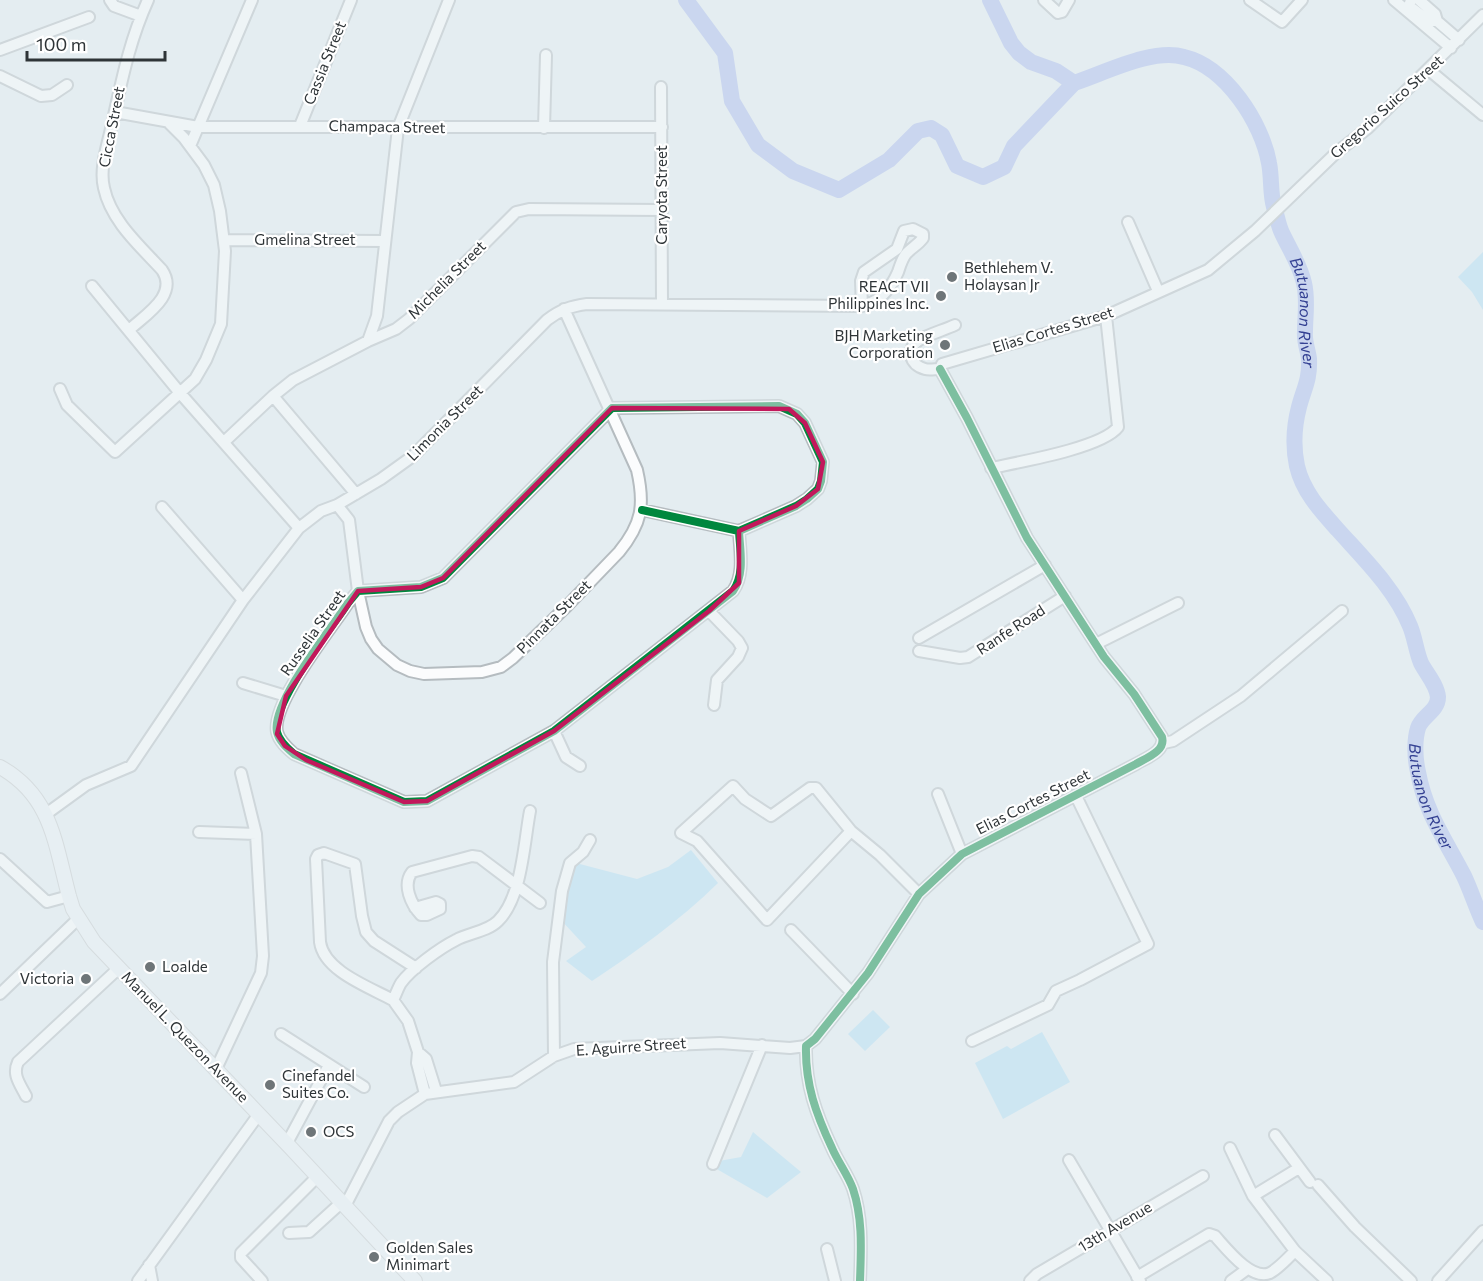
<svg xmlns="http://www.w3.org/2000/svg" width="1483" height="1281" viewBox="0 0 1483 1281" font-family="Commissioner,sans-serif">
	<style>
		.green { fill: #b2def4 }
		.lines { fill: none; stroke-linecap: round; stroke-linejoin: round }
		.river { stroke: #abbbed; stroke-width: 16 }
		.minor-casing { stroke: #b5bcc0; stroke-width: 14 }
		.major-casing { stroke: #c4c8ca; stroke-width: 16 }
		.minor { stroke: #fbfcfd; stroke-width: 10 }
		.major { stroke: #ecf1f5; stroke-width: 14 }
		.cycleway-casing { stroke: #fff; stroke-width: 11 }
		.cycleway { stroke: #00873e; stroke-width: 8 }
		.marked { fill: none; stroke: #c2185b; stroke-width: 4.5; stroke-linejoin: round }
		.poi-dot { fill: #6e7578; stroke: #fff; stroke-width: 2 }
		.labels { text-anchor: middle; stroke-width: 4.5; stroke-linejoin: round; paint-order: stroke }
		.street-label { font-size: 15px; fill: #2e3437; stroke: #fff }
		.poi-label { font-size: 15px; fill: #2e3437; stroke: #fff; text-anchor: start }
		.water-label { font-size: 16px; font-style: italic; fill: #344193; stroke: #fff }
	</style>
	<rect width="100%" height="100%" fill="#e4edf1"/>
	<path class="green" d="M1483 252V310L1472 292 1458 277Z
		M691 850 718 883C679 921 637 951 592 981L566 961 586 947 560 919 576 863 637 879 668 867Z
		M873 1010 890 1027 865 1051 848 1034Z
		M1042 1032 1070 1082 1003 1119 975 1063 1007 1046 1011 1049Z
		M753 1132 801 1172 767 1198 715 1168 719 1161 741 1157Z"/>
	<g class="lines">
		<g class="river">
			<path d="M686 0 725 53 732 101 758 145 793 171 839 190 889 160 918 131 931 128 942 135 957 166 983 177 1004 167 1014 146 1074 83"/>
			<path id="s1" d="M990 0 1011 43 1019 53 1031 62 1056 71 1074 83C1105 73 1152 48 1184 57 1226 67 1262 123 1269 163 1272 178 1270 193 1274 207 1277 215 1278 225 1282 233 1290 250 1300 265 1304 283 1308 300 1305 315 1305 332 1304 341 1308 350 1309 359 1310 380 1304 388 1299 407 1294 426 1293 447 1297 466 1303 492 1321 511 1338 530 1364 559 1395 589 1410 626 1415 638 1416 651 1421 663 1426 673 1437 685 1438 697 1438 711 1422 716 1418 728 1414 741 1415 759 1418 772 1425 812 1446 841 1464 876 1471 891 1476 907 1483 922"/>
		</g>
		<defs>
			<path id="minor" d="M110 0 114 6 141 16
				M1044 0 1058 13 1062 12 1069 0
				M1250 0 1282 22 1302 0
				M1394 0 1451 48
				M1411 0 1409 6 1429 21H1437L1459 40
				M1419 0 1435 14 1437 21
				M0 50 89 17
				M1429 70 1483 115
				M0 76 41 96 52 95 67 85
				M661 87 662 304
				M115 112 198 127H662
				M300 126 351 0
				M544 128 546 55
				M190 146 252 0
				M1128 222 1158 291
				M225 240 385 241
				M92 286 180 393 299 528
				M862 306 861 281 864 272 897 249
				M129 330C145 315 179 295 162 270 140 246 111 221 104 188 99 168 108 144 112 124 122 80 129 42 148 0
				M368 341 377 316 398 128 449 0
				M940 369 942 364 1106 316 1208 270 1255 231 1337 152 1368 128 1483 15
				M940 369C935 369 929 370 925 369 910 365 905 349 919 340 930 334 944 330 955 325
				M60 389 67 405 115 452 195 379 206 360 221 324 225 251 220 211 214 185 204 165 184 138 169 123
				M273 396 356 494
				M224 442 273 396 293 380 368 341 396 329 409 319 516 212 529 209 661 210
				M991 468C1019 462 1102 448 1118 427L1106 316
				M337 505 349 520 358 591 366 627 371 639 378 649 397 665 410 671 424 674 482 672 501 667 513 658 567 606 619 552C642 524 645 505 637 470L564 309
				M162 507 243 600
				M642 510 739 531 796 506 807 499 818 489 821 481 823 462 805 423 797 414 779 406 612 408 443 578 421 587 358 591 348 603C331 629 271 703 277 732 279 741 287 748 294 754L404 802 427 801 554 731 733 591C745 574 740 551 739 531
				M709 611 738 641 742 648 738 657 717 680 714 705
				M919 638 1045 565
				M1096 644 1178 603
				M919 651 960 658 968 657 1065 596
				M243 683 286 696
				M554 731 566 757 580 766
				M1164 743 1173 741 1241 696 1342 611
				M938 794 962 854
				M46 814 86 785 131 766 243 600 299 528 321 511 337 505 381 479 413 456 547 320C560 310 571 306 587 304L862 306C880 302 891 288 898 272 900 266 902 259 906 254 911 248 918 245 923 238V234L913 229 904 231 897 249
				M851 831 767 920 697 841 681 833 733 786 745 799 771 816 810 788H816L851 831 880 855 919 894
				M199 832 256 834
				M0 859 47 902 69 896
				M415 908 436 902 440 904V909L427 915H421C411 904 402 885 412 872L472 856 479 857 540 903
				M791 930 853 994
				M0 994 79 918
				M393 1000C369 987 324 971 320 942L316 859 318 855 324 853 355 864 362 916 366 932 374 941 416 968
				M281 1034 364 1087
				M972 1041 1048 1005 1056 991 1080 980 1148 944 1076 796
				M418 1052 426 1059 436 1091
				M554 1056 553 962 562 891 570 863 583 852 590 840
				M216 1069 261 973 263 956 256 834 241 773
				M425 1094 417 1063 418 1052 408 1021 393 1000C396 994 398 988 401 983 411 969 440 948 456 940 468 933 487 932 498 921 522 898 524 842 530 811
				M26 1096C20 1084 12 1075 18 1062L119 968
				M1275 1135 1310 1182
				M287 1143 329 1065
				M1230 1148 1253 1196 1295 1251 1327 1281
				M1069 1160 1140 1281
				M713 1164 762 1045
				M1318 1185 1355 1227 1411 1281
				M1253 1196 1299 1168
				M345 1206 389 1121 398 1112 425 1094 514 1082 554 1056 574 1049 720 1043 790 1048 806 1046
				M289 1233 309 1232 342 1202
				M827 1249 835 1281
				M149 1265 152 1281
				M1137 1277 1209 1234 1215 1236C1226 1248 1251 1281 1270 1273 1279 1268 1288 1258 1295 1251
				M138 1281 259 1114
				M262 1281 241 1258V1253L318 1176
				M860 1281C861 1250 863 1219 853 1189 848 1175 838 1162 832 1148 816 1114 805 1084 806 1046L815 1039 868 973 919 894 962 854 1136 764C1146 758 1166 751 1162 737L1134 694 1104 657 1027 538 967 418 940 369
				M1030 1281 1037 1274 1203 1176
				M1231 1281 1246 1270
				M1438 1281 1483 1231"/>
			<path id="major" d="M0 767C52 796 55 844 69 896L73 909 94 942 290 1147 415 1281"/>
		</defs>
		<use href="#minor" class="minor-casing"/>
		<use href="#major" class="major-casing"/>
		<use href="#minor" class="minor"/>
		<use href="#major" class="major"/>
		<defs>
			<path id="cycleway" d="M642 510 739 531 796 506 807 499 818 489 821 481 823 462 805 423 797 414 779 406 612 408 443 578 421 587 358 591 348 603C331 629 271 703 277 732 279 741 287 748 294 754L404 802 427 801 554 731 733 591C745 574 740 551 739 531
				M860 1281C861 1250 863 1219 853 1189 848 1175 838 1162 832 1148 816 1114 805 1084 806 1046L815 1039 868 973 919 894 962 854 1136 764C1146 758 1166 751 1162 737L1134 694 1104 657 1027 538 967 418 940 369"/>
		</defs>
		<use href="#cycleway" class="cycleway-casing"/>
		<use href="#cycleway" class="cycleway"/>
	</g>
	<path d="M0 0H1483V1281H0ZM612 408 789 409 805 423 823 462 818 489 796 506 739 531V583L709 611 554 731 427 801 404 802 306 760 285 746 277 734 286 696 358 591 421 587 443 578Z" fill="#e4edf1" fill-opacity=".55" fill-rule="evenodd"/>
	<path class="marked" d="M612 408 789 409 805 423 823 462 818 489 796 506 739 531V583L709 611 554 731 427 801 404 802 306 760 285 746 277 734 286 696 358 591 421 587 443 578Z"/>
	<g class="poi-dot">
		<circle cx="952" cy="277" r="6"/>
		<circle cx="941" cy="296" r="6"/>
		<circle cx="945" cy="345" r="6"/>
		<circle cx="150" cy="967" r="6"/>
		<circle cx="86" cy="979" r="6"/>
		<circle cx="270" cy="1085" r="6"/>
		<circle cx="311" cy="1132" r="6"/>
		<circle cx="374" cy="1257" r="6"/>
	</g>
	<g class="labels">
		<g class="street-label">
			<text transform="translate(325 63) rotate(-68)" y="5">Cassia Street</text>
			<text transform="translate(1387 107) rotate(-42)" y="5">Gregorio Suico Street</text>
			<text transform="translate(112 127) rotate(-79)" y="5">Cicca Street</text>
			<text transform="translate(387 127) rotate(1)" y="5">Champaca Street</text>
			<text transform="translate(662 195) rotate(-90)" y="5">Caryota Street</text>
			<text x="305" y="245">Gmelina Street</text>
			<text transform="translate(447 280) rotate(-45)" y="5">Michelia Street</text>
			<text transform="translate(1053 330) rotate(-17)" y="5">Elias Cortes Street</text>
			<text transform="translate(445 423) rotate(-45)" y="5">Limonia Street</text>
			<text transform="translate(554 617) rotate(-45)" y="5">Pinnata Street</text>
			<text transform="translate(1011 630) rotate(-33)" y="5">Ranfe Road</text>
			<text transform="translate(313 633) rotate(-55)" y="5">Russelia Street</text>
			<text transform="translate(1033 802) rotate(-27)" y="5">Elias Cortes Street</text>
			<text transform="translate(185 1037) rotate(46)" y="5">Manuel L. Quezon Avenue</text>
			<text transform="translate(631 1047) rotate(-4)" y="5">E. Aguirre Street</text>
			<text transform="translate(1115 1227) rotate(-31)" y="5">13th Avenue</text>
		</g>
		<g class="poi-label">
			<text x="964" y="273">Bethlehem V.<tspan x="964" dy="17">Holaysan Jr</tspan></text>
			<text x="929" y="292" text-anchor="end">REACT VII<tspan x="929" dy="17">Philippines Inc.</tspan></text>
			<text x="933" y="341" text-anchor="end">BJH Marketing<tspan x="933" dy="17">Corporation</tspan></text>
			<text x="162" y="972">Loalde</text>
			<text x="74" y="984" text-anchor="end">Victoria</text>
			<text x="282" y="1081">Cinefandel<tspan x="282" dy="17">Suites Co.</tspan></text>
			<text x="323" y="1137">OCS</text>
			<text x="386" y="1253">Golden Sales<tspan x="386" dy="17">Minimart</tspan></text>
		</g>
		<g class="water-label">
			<text dy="6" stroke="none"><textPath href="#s1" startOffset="536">Butuanon River</textPath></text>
			<text dy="6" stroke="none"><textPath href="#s1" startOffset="1076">Butuanon River</textPath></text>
		</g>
	</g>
	<path d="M27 51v9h138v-9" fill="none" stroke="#2e3437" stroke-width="3"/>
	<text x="36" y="51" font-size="18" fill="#2e3437" stroke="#ffffff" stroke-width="4.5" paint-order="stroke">100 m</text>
</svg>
